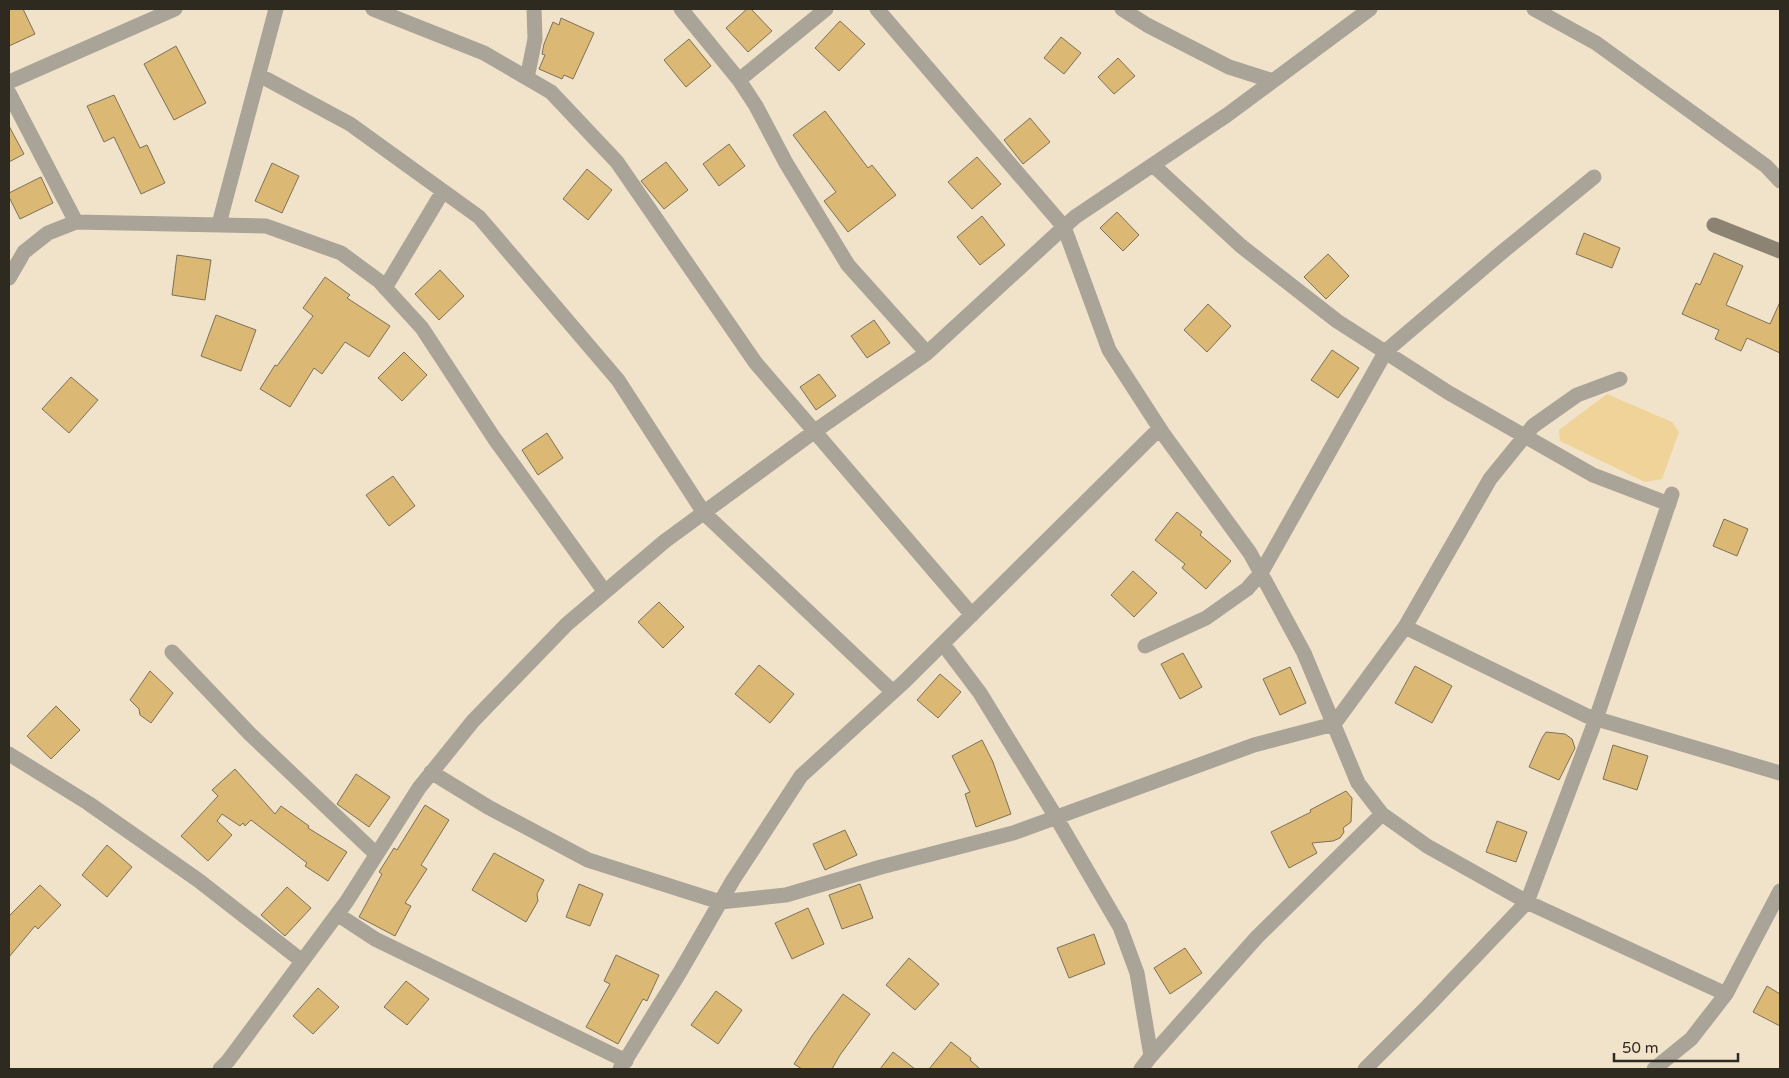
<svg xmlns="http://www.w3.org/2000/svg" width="1789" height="1078" viewBox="0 0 1789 1078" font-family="'Varela Round',sans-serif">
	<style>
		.green { fill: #f0d399 }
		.building { fill: #dbb975; stroke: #7d7159 }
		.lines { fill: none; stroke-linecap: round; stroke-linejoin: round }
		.street { stroke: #a9a398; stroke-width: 15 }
		.secondary { stroke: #8c8373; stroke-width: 15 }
	</style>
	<rect width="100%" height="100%" fill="#f1e3c9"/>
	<path class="green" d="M1607 394 1672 422 1679 432 1662 479 1645 482 1560 441 1559 430Z"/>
	<path class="building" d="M9 9H23L35 34 9 46Z
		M747 9H751L772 31 748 52 726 28Z
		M561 18 594 33 573 79 564 75 562 79 539 69 545 55 542 54 544 44 553 22 559 25Z
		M840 21 865 44 839 71 815 48Z
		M1061 37 1081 53 1064 74 1044 58Z
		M689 39 711 66 686 87 664 60Z
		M176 46 206 103 174 120 144 64Z
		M1118 58 1135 76 1114 94 1098 77Z
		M114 95 140 148 147 145 165 183 141 194 114 137 104 142 87 106Z
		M825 111 868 168 872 165 896 195 848 232 824 201 836 192 793 135Z
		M1030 118 1050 142 1023 164 1004 140Z
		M9 126 24 154 9 162Z
		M729 144 745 166 719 186 703 164Z
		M977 157 1001 184 972 209 948 182Z
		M666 162 688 190 664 209 641 181Z
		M272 163 299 176 282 213 255 201Z
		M587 169 612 190 588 220 563 199Z
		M41 177 53 203 20 219 9 197V193Z
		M1117 212 1139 235 1123 251 1100 228Z
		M982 216 1005 245 980 265 957 237Z
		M1584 233 1620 248 1612 268 1576 254Z
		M1714 253 1743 266 1726 305 1770 324 1780 302V353L1747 338 1741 351 1715 339 1719 330 1682 314 1696 283 1700 285Z
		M1328 254 1349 276 1326 299 1304 277Z
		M177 255 211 260 205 300 172 295Z
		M440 270 464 296 439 320 415 294Z
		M325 277 350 295 347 298 390 326 369 357 345 342 322 374 314 368 290 407 260 389 275 365 277 366 313 316 303 308Z
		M1208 304 1231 326 1207 352 1184 330Z
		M216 315 256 330 241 371 201 356Z
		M874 320 890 343 867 358 851 336Z
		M1332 350 1359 368 1338 398 1311 380Z
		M404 352 427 375 402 401 378 378Z
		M819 374 836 396 816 410 800 387Z
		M71 377 98 400 69 433 42 409Z
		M547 433 563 458 538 475 522 450Z
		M393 476 415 506 389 526 366 495Z
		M1177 512 1202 532 1200 535 1231 561 1206 589 1182 568 1185 564 1155 540Z
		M1724 519 1748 529 1737 556 1713 546Z
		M1133 571 1157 593 1134 617 1111 595Z
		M659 602 684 627 663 648 638 622Z
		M1183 653 1202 687 1180 699 1161 664Z
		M759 665 794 694 770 723 735 694Z
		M1415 666 1452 686 1432 723 1395 703Z
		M1290 667 1306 703 1280 715 1263 679Z
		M150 671 173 693 151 723 140 715 139 709 130 700Z
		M940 674 961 692 938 718 917 700Z
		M56 706 80 730 51 759 27 736Z
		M1546 732 1565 734 1572 739 1575 748 1559 780 1529 767 1542 738Z
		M982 740 993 762 1011 814 976 827 965 794 970 792 952 756Z
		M1613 745 1648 756 1637 790 1603 779Z
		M235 769 275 814 281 806 309 826 308 828 347 852 328 881 305 866 307 863 251 820 245 826 243 823 240 826 222 814 217 821 232 835 208 861 181 836 218 796 212 790Z
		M356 774 390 797 369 827 337 804Z
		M1346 791 1352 798 1351 822 1343 828 1344 832 1340 838 1333 841 1312 843 1317 853 1289 868 1271 832 1311 812 1310 810Z
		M425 805 449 820 421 865 427 869 405 903 411 906 395 936 359 917 382 874 379 872 394 848 397 850Z
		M1497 821 1527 832 1516 862 1486 852Z
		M845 830 857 855 825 870 813 844Z
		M107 845 132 867 107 897 82 875Z
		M494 853 544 880 537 894 538 901 526 922 472 890Z
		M579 884 603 894 590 926 566 917Z
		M860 884 873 918 842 929 829 895Z
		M40 885 61 905 38 929 35 926 9 957V916Z
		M287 887 311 908 285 936 261 915Z
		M808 908 824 944 792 959 775 923Z
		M1094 934 1105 964 1069 978 1057 948Z
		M1185 948 1202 973 1170 994 1154 968Z
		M616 955 659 975 647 1001 643 999 618 1044 586 1027 610 984 604 981Z
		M909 958 939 984 915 1010 886 985Z
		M406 981 429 999 407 1025 384 1007Z
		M1767 986 1780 994V1026L1753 1012Z
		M318 988 339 1007 313 1034 293 1016Z
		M716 991 742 1010 718 1044 691 1025Z
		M843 994 870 1014 840 1055 832 1069H802L794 1064 812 1036Z
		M951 1042 971 1058 970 1060 980 1069H929Z
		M893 1052 915 1069H880Z"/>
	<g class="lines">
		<path class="street" d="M373 9 484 53 551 92 617 162 755 362 972 615
			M681 9 739 80 756 106 786 163 848 265 927 353
			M877 9 1064 227 1109 350 1164 435 1250 553 1304 653 1358 783 1382 814 1427 846 1527 902 1726 994
			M1122 9 1147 25 1229 67 1273 81
			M1534 9 1596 43 1766 166 1780 181
			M259 75 350 124 479 217 618 380 704 513 893 692
			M527 78 535 39 534 9
			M739 80 826 9
			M9 82 175 9
			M9 93 76 222
			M1153 165 1241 246 1337 321 1449 393 1593 475 1669 504
			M219 224 276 9
			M9 278 24 252 48 233 76 222 266 226 341 253 379 281 422 328 494 438 605 592
			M385 288 443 191
			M1405 627 1587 716 1780 773
			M943 644 980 693 1056 817 1120 927 1137 973 1151 1056
			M1145 646 1206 618 1247 589 1261 573 1386 351 1501 253 1594 177
			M172 652 250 734 376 854
			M9 754 88 803 198 880 302 961
			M431 772 488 807 588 860 720 902 786 895 881 867 1013 833 1254 745 1334 724 1405 627 1490 479 1533 426 1577 395 1620 379
			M337 914 375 939 626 1061
			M220 1069 228 1061 347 901 419 788 473 721 567 624 665 541 815 431 927 353 1075 217 1227 115 1370 9
			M620 1069 680 972 733 880 801 776 905 681 1159 429
			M1141 1069 1151 1056 1257 937 1382 814
			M1365 1069 1427 1007 1527 902 1596 719 1672 494
			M1654 1069 1691 1039 1726 994 1780 891"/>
		<path class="secondary" d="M1714 225 1780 251"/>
	</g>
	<rect width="1789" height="1078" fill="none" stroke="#2f2a20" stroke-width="20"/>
	<path d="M1614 1053v8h124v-8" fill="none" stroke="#2f2a20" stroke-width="2.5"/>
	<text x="1622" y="1053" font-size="15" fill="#2f2a20" stroke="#f1e3c9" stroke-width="4" paint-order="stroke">50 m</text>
</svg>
